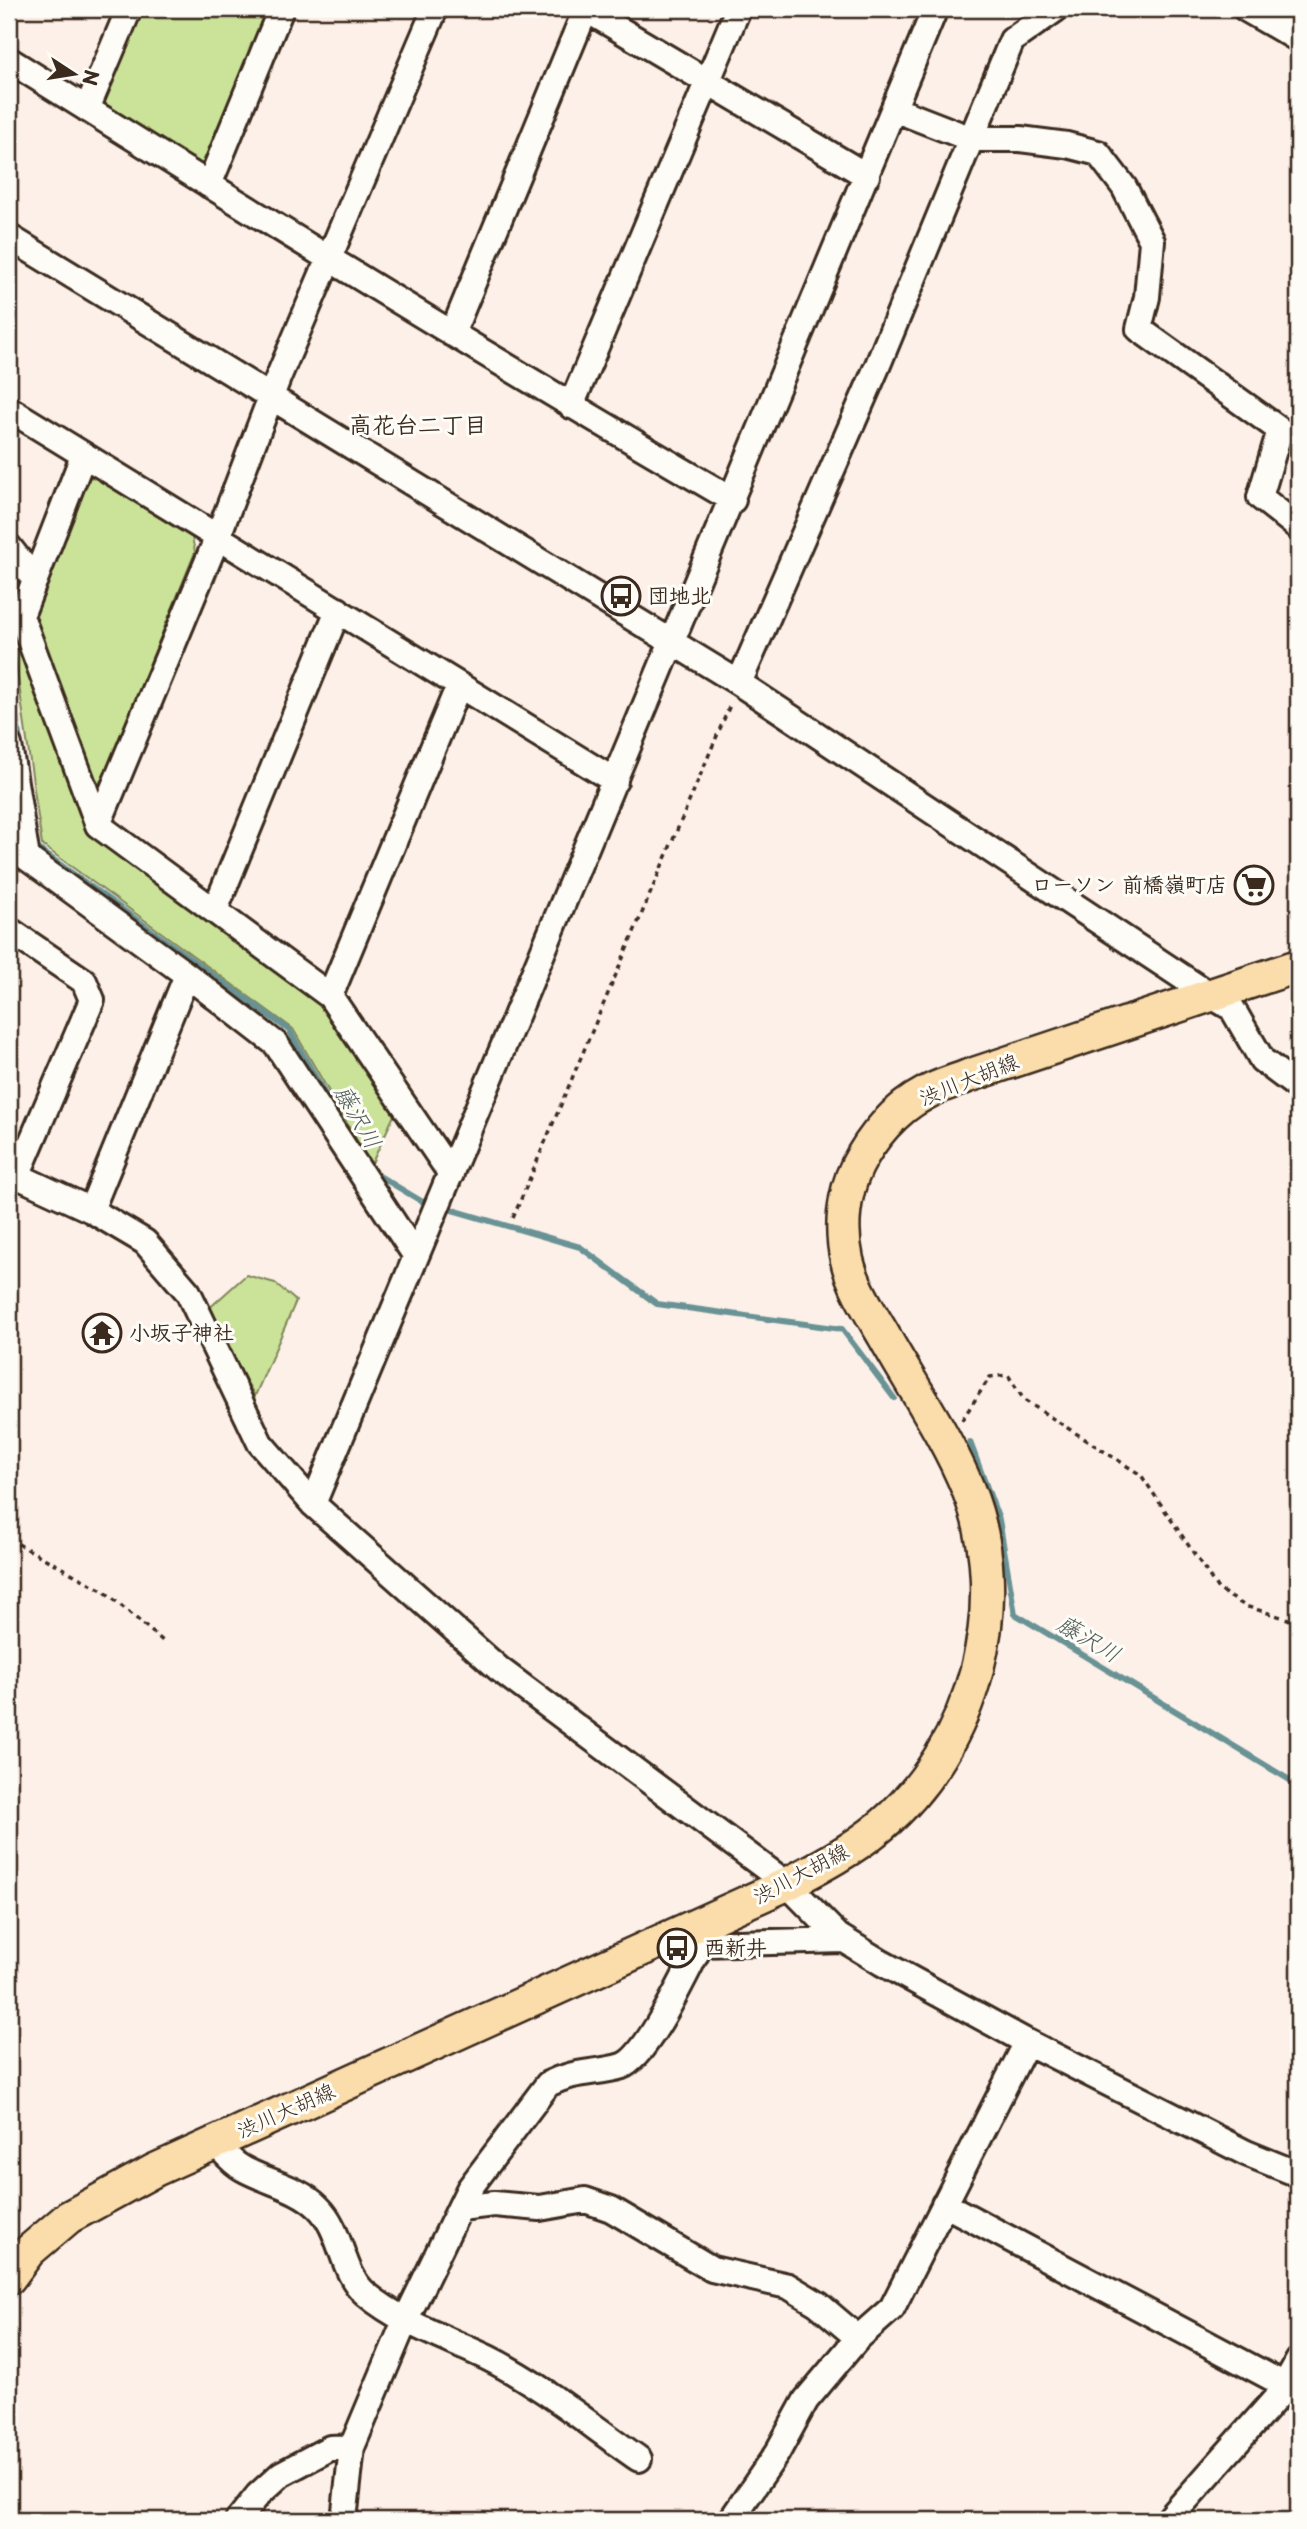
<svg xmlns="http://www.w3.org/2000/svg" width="1307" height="2529" viewBox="0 0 1307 2529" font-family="'Playpen Sans','Klee One',sans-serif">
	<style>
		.green { fill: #cae399; stroke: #82865c; stroke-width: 2 }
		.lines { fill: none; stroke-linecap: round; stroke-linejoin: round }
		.stream { stroke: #699294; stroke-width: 6 }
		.minor-casing { stroke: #3b2a1e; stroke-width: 30 }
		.major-casing { stroke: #3b2a1e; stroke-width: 37 }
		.path { stroke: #3b2a1e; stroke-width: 3.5; stroke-dasharray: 5 5; stroke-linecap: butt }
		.minor { stroke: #fdfcf7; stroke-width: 24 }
		.major { stroke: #fbddab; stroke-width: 32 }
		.labels { text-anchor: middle; stroke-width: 6; stroke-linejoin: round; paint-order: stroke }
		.poi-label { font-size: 21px; font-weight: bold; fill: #3b2a1e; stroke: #fdfcf7; text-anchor: start }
		.street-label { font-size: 21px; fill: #3b2a1e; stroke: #fdfcf7 }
		.neighbourhood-label { font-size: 23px; font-weight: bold; fill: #3b2a1e; stroke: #fdfcf7 }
		.water-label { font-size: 23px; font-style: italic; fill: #525e59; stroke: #fdfcf7 }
	</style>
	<rect width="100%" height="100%" fill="#fcf0e9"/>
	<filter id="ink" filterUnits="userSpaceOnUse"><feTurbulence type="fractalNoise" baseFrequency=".0143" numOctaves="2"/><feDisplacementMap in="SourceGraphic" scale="14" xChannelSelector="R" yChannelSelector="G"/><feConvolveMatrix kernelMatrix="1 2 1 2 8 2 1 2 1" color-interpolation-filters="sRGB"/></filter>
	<g filter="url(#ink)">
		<path class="green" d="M138 9H271L209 163 201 168 103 111 99 102Z
			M97 475 192 537 195 552 104 777 98 784 91 780 28 616 85 480Z
			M14 620 91 831 322 1002 396 1111 371 1165 293 1029 42 845 10 622Z
			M246 1275 275 1283 296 1301 255 1396 205 1312Z"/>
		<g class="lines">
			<path class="stream" d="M9 667 21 749
				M36 843 37 848 289 1030 338 1117
				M371 1171 421 1201 431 1204
				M442 1207 580 1247 657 1304 842 1329 894 1398
				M970 1442 999 1520 1015 1614 1298 1785"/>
			<defs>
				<path id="minor" d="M435 9 278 378 218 536 98 825 330 996 451 1174
					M585 9 867 176
					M1246 9 1298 39
					M9 60C248 210 488 358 733 500
					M87 109 129 9
					M894 109 971 139H1020L1067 145 1098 153 1124 187 1152 241 1147 297 1139 329 1280 430 1260 497 1298 527
					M209 185 281 9
					M9 237 739 683 1208 994 1232 1008 1262 1060 1298 1087
					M452 334 586 9
					M571 406 738 9
					M9 409 615 781
					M83 456 21 616 98 825
					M9 547 35 580
					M739 683 877 367 1012 40 1056 9
					M9 745 27 858 187 975 276 1044 415 1255
					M215 910 338 610
					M9 930 84 981 92 1000 17 1176 9 1181
					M330 996 459 685
					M9 1172 91 1210 145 1242 188 1292 260 1443 313 1504 499 1669 787 1884 838 1936 882 1963 1027 2042 1246 2153 1298 2174
					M91 1210 187 975
					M313 1504 935 9
					M693 1932 701 1944 844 1940
					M215 2143C223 2151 232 2163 242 2168 266 2182 298 2187 318 2207 343 2231 340 2272 366 2294 402 2324 447 2338 488 2358 542 2385 590 2425 639 2459
					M944 2204 1285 2385
					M460 2208 494 2204 540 2208 585 2200 611 2209 712 2269 788 2286 818 2304 858 2338
					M238 2520 258 2495 281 2474 330 2448 352 2447
					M344 2520 352 2447 405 2321 469 2189 548 2084C576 2070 595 2074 622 2066 647 2057 687 1971 701 1944
					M731 2520 777 2453 806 2400 858 2338 892 2308 1027 2042
					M1168 2520 1279 2395 1298 2361"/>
				<path id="major" d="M9 2278 29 2251 69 2217 155 2170 787 1884C820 1867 852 1850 881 1826 974 1748 1014 1602 968 1489 946 1435 912 1386 884 1336 870 1312 853 1286 847 1260 840 1230 843 1194 857 1166 871 1138 895 1109 924 1094 937 1086 953 1082 968 1076L1298 966"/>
			</defs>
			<use href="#minor" class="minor-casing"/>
			<use href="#major" class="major-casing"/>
			<path class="path" d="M513 1218 730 705
				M962 1420 990 1377 1008 1375 1024 1400 1141 1475 1218 1589 1245 1606 1298 1622
				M9 1539 104 1591 164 1642"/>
			<use href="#minor" class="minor"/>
			<use href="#major" class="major"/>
		</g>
	</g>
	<defs>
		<symbol id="bus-ring" viewBox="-11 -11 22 22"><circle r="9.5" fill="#fdfcf7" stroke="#3b2a1e" stroke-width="1.5"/><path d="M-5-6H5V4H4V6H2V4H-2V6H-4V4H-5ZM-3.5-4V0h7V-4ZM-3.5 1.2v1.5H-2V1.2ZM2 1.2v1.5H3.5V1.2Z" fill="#3b2a1e"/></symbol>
		<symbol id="supermarket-ring" viewBox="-11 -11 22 22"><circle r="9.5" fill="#fdfcf7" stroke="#3b2a1e" stroke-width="1.5"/><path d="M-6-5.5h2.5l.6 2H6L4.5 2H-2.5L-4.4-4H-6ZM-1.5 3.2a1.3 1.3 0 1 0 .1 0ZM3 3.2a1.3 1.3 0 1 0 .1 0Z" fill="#3b2a1e"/></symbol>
		<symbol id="temple-ring" viewBox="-11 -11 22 22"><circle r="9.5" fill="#fdfcf7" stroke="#3b2a1e" stroke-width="1.5"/><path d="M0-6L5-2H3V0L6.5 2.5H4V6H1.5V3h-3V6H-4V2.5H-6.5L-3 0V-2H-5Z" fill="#3b2a1e"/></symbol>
	</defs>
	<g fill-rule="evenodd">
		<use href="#bus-ring" x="599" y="574" width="44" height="44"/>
		<use href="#supermarket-ring" x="1232" y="863" width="44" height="44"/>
		<use href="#temple-ring" x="80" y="1311" width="44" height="44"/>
		<use href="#bus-ring" x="655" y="1926" width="44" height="44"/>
	</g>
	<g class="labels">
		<g class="poi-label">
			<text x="648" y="603">団地北</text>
			<text x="1227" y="892" text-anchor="end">ローソン 前橋嶺町店</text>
			<text x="129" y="1340">小坂子神社</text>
			<text x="704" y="1955">西新井</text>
		</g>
		<g class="street-label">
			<text transform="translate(969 1080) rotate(-22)" y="7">渋川大胡線</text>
			<text transform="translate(801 1874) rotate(-28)" y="7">渋川大胡線</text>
			<text transform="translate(286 2111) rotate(-24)" y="7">渋川大胡線</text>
		</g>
		<g class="neighbourhood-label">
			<text x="418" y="433">高花台二丁目</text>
		</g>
		<g class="water-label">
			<text transform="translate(358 1117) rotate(60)" y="8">藤沢川</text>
			<text transform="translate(1089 1639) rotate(31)" y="8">藤沢川</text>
		</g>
	</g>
	<rect width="1307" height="2529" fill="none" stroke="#fdfcf7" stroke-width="35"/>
	<rect x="18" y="18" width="1272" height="2494" fill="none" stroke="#3b2a1e" stroke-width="2.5" filter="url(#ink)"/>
	<g transform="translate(74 74) rotate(102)" stroke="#fdfcf7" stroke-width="5" paint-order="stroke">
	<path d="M0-5L12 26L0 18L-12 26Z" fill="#3b2a1e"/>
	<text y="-10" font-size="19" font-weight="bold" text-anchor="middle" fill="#3b2a1e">N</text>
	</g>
</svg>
